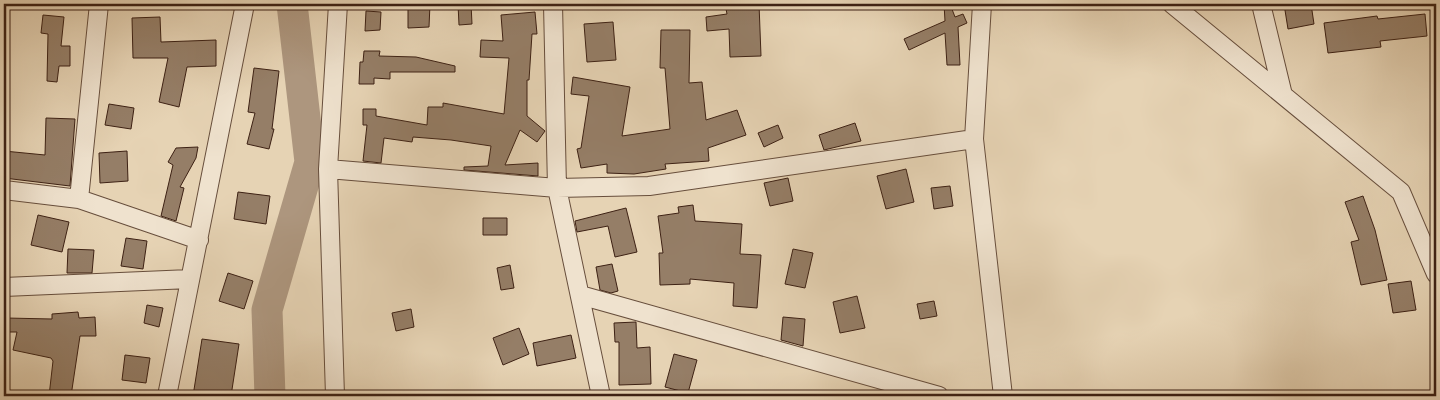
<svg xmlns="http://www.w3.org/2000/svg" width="1440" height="400" viewBox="0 0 1440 400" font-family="Vollkorn,serif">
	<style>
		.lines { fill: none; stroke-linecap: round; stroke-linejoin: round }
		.river { stroke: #ad967e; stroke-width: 31 }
		.building { fill: #957e67; stroke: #3d2114 }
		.street-casing { stroke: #674e3c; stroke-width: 20 }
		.street { stroke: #efe2ce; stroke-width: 18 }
	</style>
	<rect width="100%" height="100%" fill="#e6d3b4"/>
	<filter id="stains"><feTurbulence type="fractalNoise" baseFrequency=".004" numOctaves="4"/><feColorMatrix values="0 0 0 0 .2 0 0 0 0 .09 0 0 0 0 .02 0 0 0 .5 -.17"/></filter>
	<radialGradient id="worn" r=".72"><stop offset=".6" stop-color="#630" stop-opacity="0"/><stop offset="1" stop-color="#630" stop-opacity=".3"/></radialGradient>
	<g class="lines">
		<path class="river" d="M270 396 267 310 310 162 292 4"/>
	</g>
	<path class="building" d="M408 4H430L429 27 408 28Z
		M458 4H471L472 24 459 25Z
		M725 4H759L761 56 730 57 729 29 707 31 706 17 727 14Z
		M944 4H950L955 17 963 14 967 23 958 27 960 65H947L945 33 909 50 904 39 945 21Z
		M1284 4H1311L1314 24 1288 29Z
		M366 11 381 12 380 30 365 31Z
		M535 12 537 34H532L529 80H527V116L545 131 537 142 520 130 505 165 538 163V176L464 170V167L488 166 491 146 451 140 413 137 412 142 384 138 381 163 363 161 367 125H363V109H376V116L427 125 428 107H443V103L504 114 509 58 480 57 481 40 503 41 501 15Z
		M1425 14 1427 36 1380 41 1381 47 1328 53 1324 23 1377 16 1378 19Z
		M43 15 64 17 61 46H70V66H59L57 82 47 81 48 34 41 33Z
		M160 17 161 42 216 40V66L187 67 179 107 159 102 168 58H133L132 18Z
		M613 22 616 60 587 62 584 24Z
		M661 30H690L689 83 702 82 706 120 737 110 746 135 708 148 709 161 665 164 666 169 634 174 607 173V164L581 168 577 149 581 148 589 96 571 94 573 77 630 87 622 136 670 129 665 68H660Z
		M364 51H380L379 56 416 57 455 66V72H390V79L374 78V84H359L360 62H363Z
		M254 68 279 71 272 129H274L269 149 247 144 255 113 248 112Z
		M109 104 134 108 131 129 105 125Z
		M46 118 75 119 70 186 4 178V151L45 155Z
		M855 123 861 141 824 150 819 135Z
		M778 125 783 138 764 147 758 133Z
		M198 147 196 158 180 187 184 188 176 221 161 216 173 165 168 162 176 148Z
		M127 151 128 181 100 183 99 153Z
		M906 169 914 202 886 209 877 176Z
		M788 178 793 201 770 206 764 183Z
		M950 186 953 206 934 209 931 188Z
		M238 192 270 196 266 224 234 219Z
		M1363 196 1375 230 1387 280 1361 285 1351 242 1359 240 1345 202Z
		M693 205 695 221 742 224 740 254 761 255 757 308 733 306 734 283 690 279V284L660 285 659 253H663L658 216 679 213 678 207Z
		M626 208 637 252 615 257 608 226 577 232 575 221Z
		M38 215 69 222 62 252 31 245Z
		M483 218H507V235H483Z
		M126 238 147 241 143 269 121 266Z
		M68 249 94 250 92 273H67Z
		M793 249 813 253 805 288 785 284Z
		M612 264 618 291 611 293 600 290 596 267Z
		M510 265 514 288 501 290 497 268Z
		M228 273 253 281 244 309 219 301Z
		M1411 281 1416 310 1393 313 1388 284Z
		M857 296 865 328 840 333 833 302Z
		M934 301 937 316 920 319 917 304Z
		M147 305 163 308 159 327 144 323Z
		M411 309 414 327 396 331 392 313Z
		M78 312 79 318 95 317 96 336H80L71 396H49L53 361 51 358 13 350 17 332H5L6 318 52 319V314Z
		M783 317 805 319 803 346 781 340Z
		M636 322 637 348 650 347 651 384 619 385V342H615L614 323Z
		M519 328 529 354 503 365 493 338Z
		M571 335 576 358 537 366 533 343Z
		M202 339 239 344 231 396H193Z
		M674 354 697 360 688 393 665 387Z
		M125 355 150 358 146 383 122 380Z"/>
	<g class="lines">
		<defs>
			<path id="street" d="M553 4 557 188 601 396
				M982 4 974 139 1003 396
				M1172 4 1401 192 1436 274
				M1261 4 1283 95
				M328 169 557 188 649 186 974 139
				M4 190 79 199 199 240
				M79 199 99 4
				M4 287 190 279
				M580 295 939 396
				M167 396 245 4
				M335 396 328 169 338 4"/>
		</defs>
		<use href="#street" class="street-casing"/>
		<use href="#street" class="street"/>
	</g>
	<rect width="1440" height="400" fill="none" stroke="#e6d3b4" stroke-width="20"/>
	<rect x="5" y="5" width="1430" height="390" fill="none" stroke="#3d2114" stroke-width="2.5"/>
	<rect x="10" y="10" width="1420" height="380" fill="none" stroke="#3d2114"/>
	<rect width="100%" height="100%" filter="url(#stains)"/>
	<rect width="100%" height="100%" fill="url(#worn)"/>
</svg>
